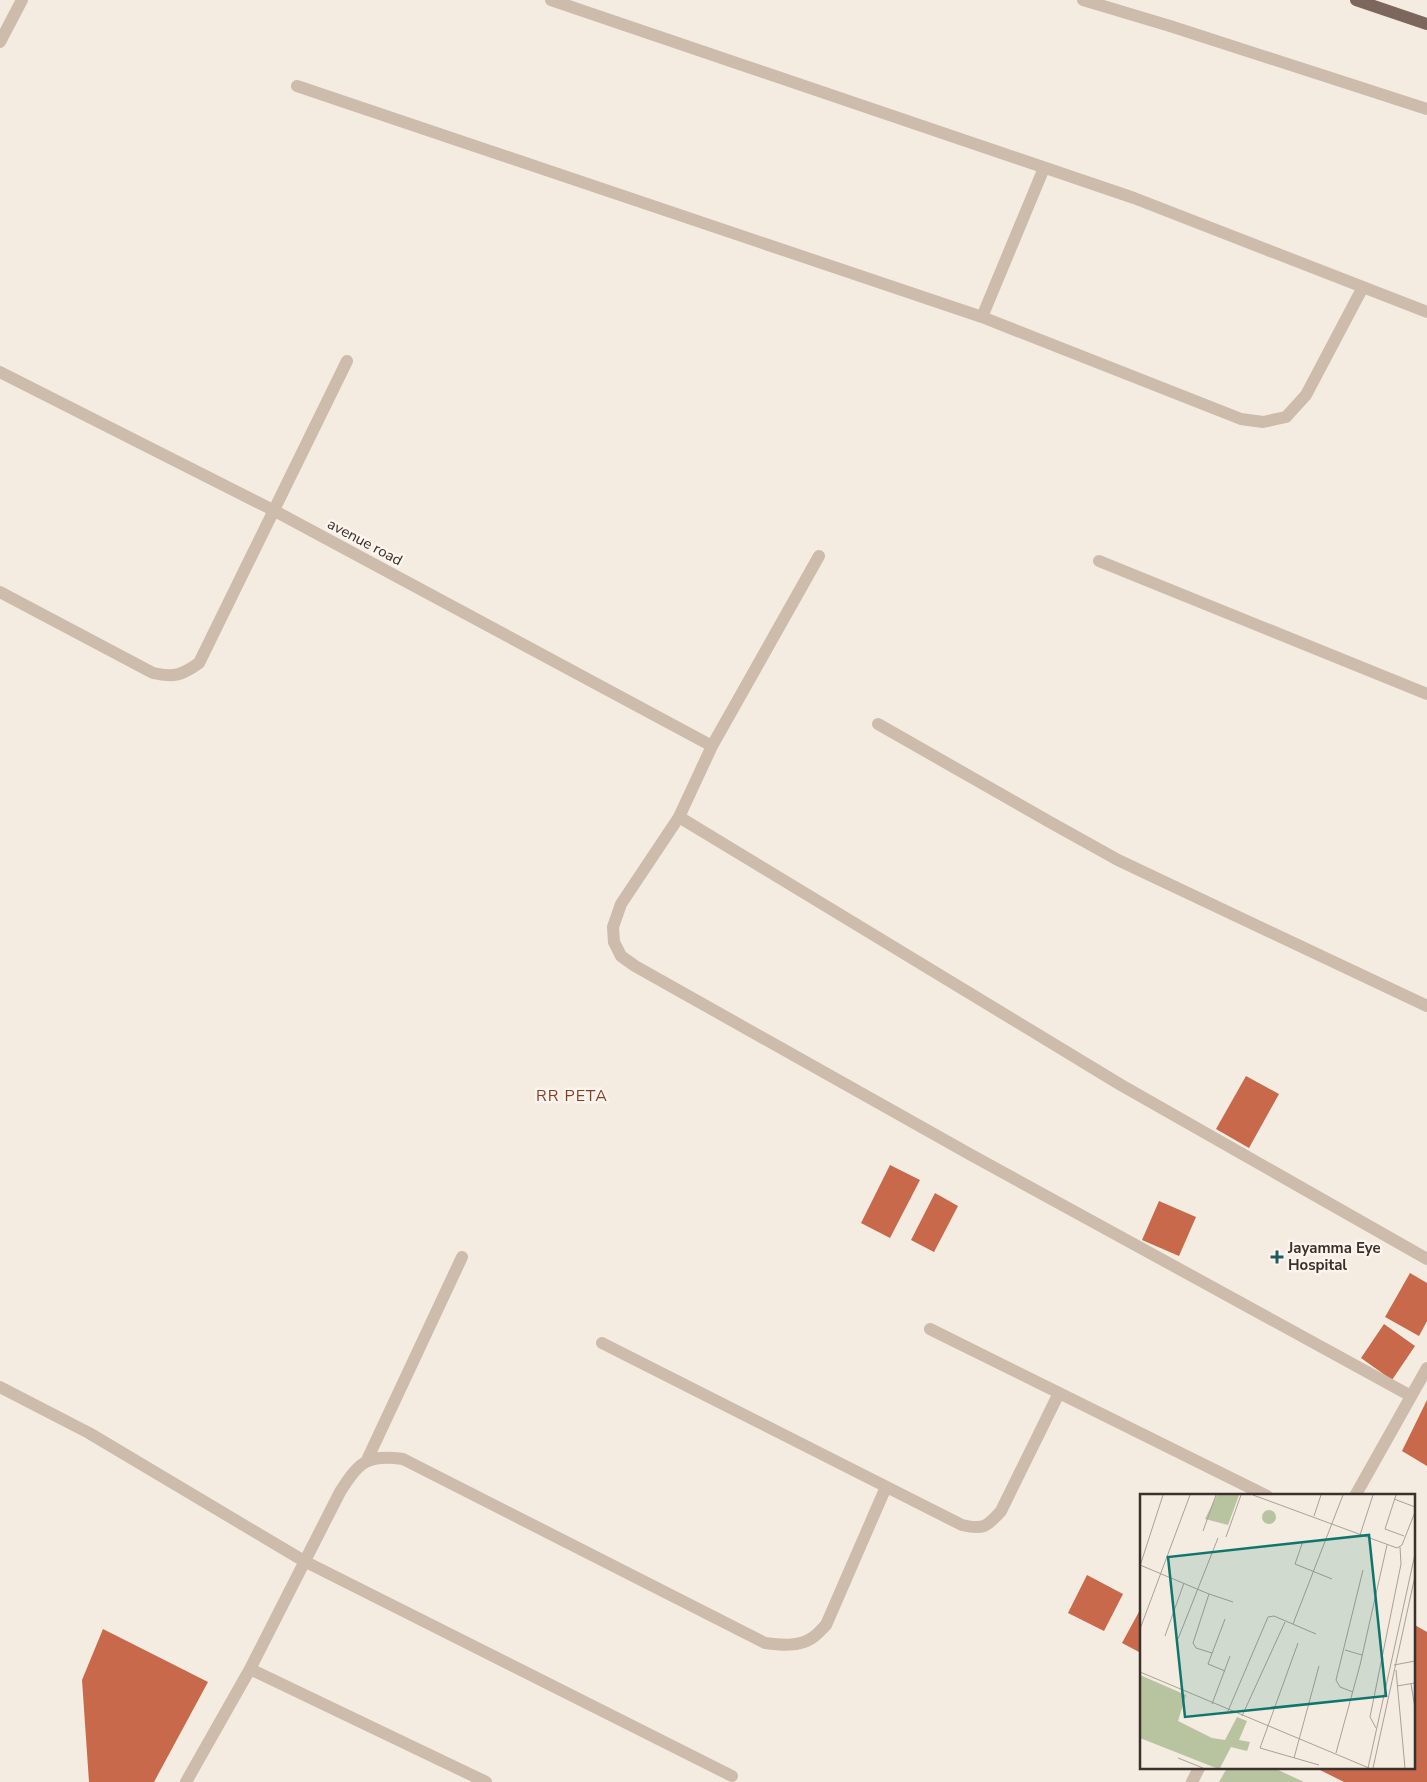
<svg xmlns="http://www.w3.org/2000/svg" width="1427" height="1782" viewBox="0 0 1427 1782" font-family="'Nunito Sans',sans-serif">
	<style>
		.green { fill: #b8c4a0 }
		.building { fill: #c8694b }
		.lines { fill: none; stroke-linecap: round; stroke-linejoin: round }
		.minor { stroke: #cdbbac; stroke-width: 12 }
		.tertiary { stroke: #cdbbac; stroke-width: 12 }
		.primary { stroke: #7d675c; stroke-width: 12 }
		.poi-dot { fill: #1f5a5e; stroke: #fbf5ee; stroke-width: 2 }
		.labels { text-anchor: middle; stroke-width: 5; stroke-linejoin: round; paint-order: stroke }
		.street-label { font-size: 15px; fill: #3b302b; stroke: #fbf5ee }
		.poi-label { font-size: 15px; font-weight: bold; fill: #3b302b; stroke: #fbf5ee; text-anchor: start }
		.neighbourhood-label { font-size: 16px; letter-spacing: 1px; fill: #8c3b22; stroke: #fbf5ee }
		.inset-road { fill: none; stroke: #aaa098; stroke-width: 1 }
		.view { fill: #0f766e; fill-opacity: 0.15; stroke: #0f766e; stroke-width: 2.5 }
		.inset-edge { fill: none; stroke: #3b302b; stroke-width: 2.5 }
	</style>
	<rect width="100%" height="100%" fill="#f4ebe1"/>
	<path class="green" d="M1227 1768H1274L1304 1782H1219Z"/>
	<path class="building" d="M1246 1076 1279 1094 1249 1148 1216 1129Z
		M890 1165 920 1180 890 1238 861 1223Z
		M935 1193 958 1206 934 1252 911 1240Z
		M1159 1201 1196 1217 1179 1256 1142 1240Z
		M1410 1273 1427 1283V1321L1419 1336 1385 1317Z
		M1384 1324 1415 1346 1392 1380 1361 1358Z
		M1427 1400V1466L1402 1451Z
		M1087 1575 1123 1594 1104 1631 1068 1613Z
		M1141 1608V1653L1122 1643Z
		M1413 1624 1427 1632V1782H1344L1316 1768H1413Z
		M103 1629 208 1682 154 1782H89L82 1680Z"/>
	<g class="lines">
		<path class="minor" d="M551 0 1134 198 1427 312
			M1083 0 1170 26 1427 109
			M0 42 22 0
			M297 86 982 317 1241 419 1263 422 1286 417 1306 395 1363 287
			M982 317 1044 168
			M0 372 273 510 712 746
			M819 556 712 746 679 817 621 904 613 927 614 942 621 956 635 966 973 1156 1411 1396
			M1099 561 1427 694
			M0 592 153 673C174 678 182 675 199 663L347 361
			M878 724 1048 821 1118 860 1427 1006
			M679 817 1121 1085 1427 1259
			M930 1329 1267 1496
			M602 1343 962 1525C983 1530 987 1527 1001 1511L1059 1393
			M0 1387 89 1433 304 1561 732 1776
			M367 1460 462 1257
			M250 1669 486 1782
			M186 1782 250 1669 340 1492C359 1462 367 1454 403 1459L765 1643C780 1645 799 1647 812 1638 817 1635 822 1629 826 1625L886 1487"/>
		<path class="tertiary" d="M1355 1496 1427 1368
			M1192 1782 1199 1768"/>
		<path class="primary" d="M1356 0 1427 24"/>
	</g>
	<path class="poi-dot" d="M1274.5 1249.5h5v5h5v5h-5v5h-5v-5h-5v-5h5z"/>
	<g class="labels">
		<g class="street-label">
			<text transform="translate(365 542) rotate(28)" y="5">avenue road</text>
		</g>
		<g class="poi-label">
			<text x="1288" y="1253">Jayamma Eye<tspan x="1288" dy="17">Hospital</tspan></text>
		</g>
		<g class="neighbourhood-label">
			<text x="572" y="1101">RR PETA</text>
		</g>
	</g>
	<g transform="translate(1140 1494)">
		<rect width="275" height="275" fill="#f4ebe1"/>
		<path d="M77 1H99L88 31 65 25ZM122 23a7 7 0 1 1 14 0a7 7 0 1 1-14 0ZM0 181 46 201 38 227 72 244 85 246 97 223 107 227 99 246 110 248 107 257 91 253 80 274H76L0 244Z" fill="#b8c4a0"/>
		<path class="inset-road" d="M113 1 257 54 262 51 275 18M256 1 245 35 264 42M254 5 275 13M174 22 181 1M63 37 76 1M220 41 233 1M86 43 101 1M163 47 155 70 192 85M0 71 69 100 53 149 56 154 72 159M0 72 23 1M69 100 93 108M153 130 203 1M0 135 50 1M25 142 44 89M38 145 78 44M158 149 120 254 179 271M205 156 222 161M254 171 275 167M256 176 265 274M85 177 68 170 85 125M0 178 229 274M271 190 275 214M257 192 275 189M213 198 200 193 196 186 223 76M72 210 90 162M88 217 128 123 134 122 176 140M102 222 145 128M236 234 230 223 261 70 260 53M196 259 220 171 247 51M38 264 63 274M154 264 179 172M228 274 275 60M233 274 275 82"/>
		<path class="view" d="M229 41 246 202 45 223 28 63Z"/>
		<rect width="275" height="275" class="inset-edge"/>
	</g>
</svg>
